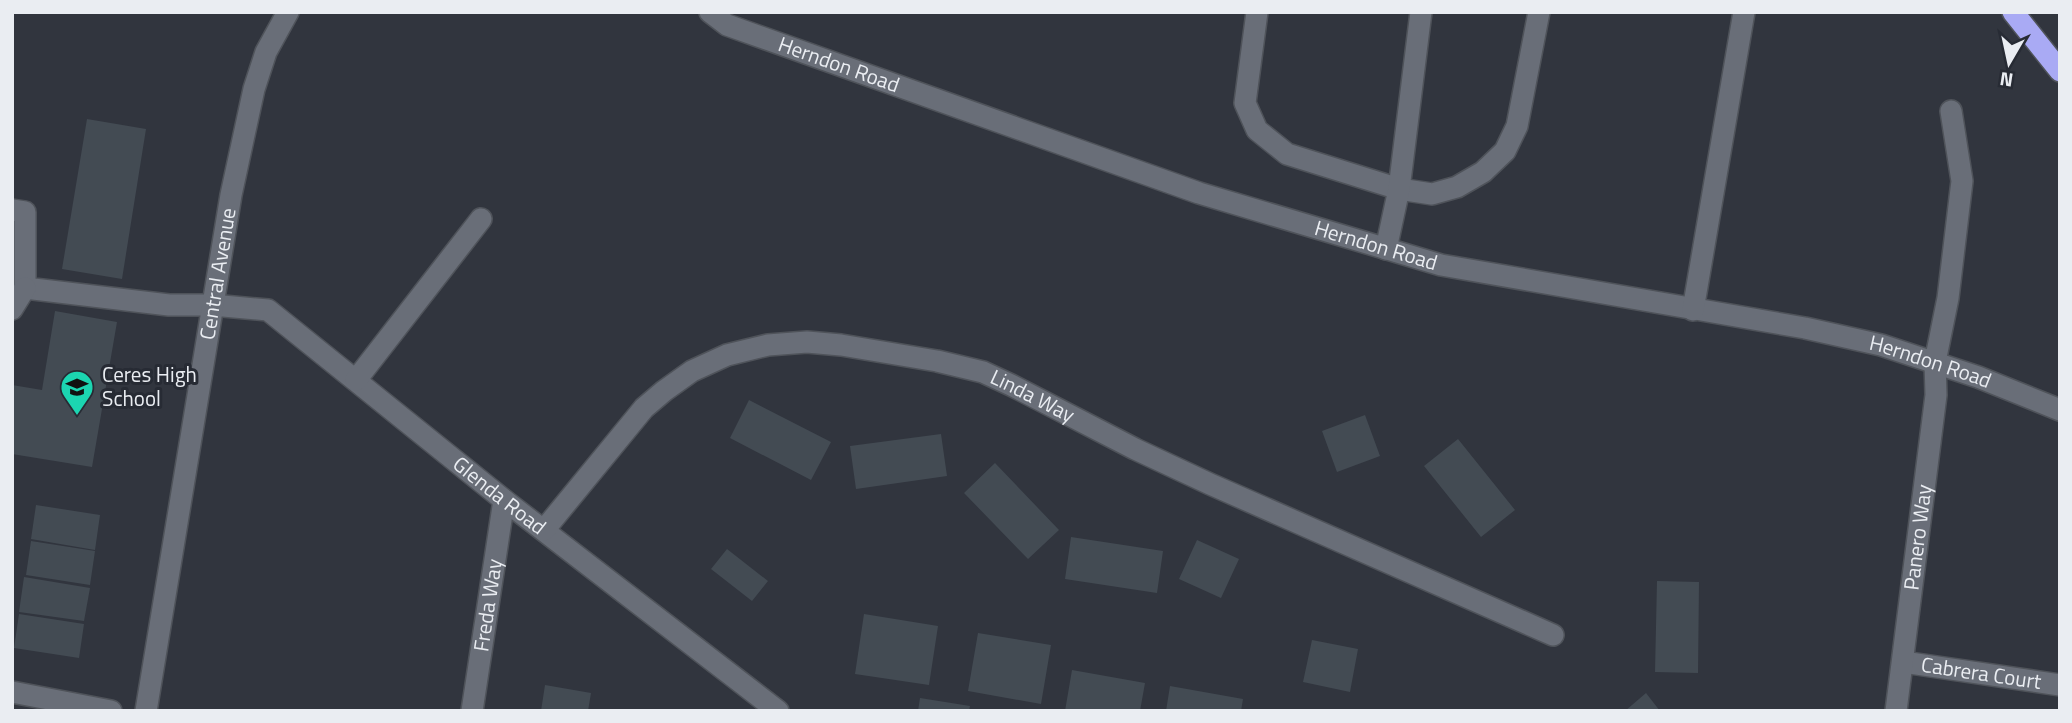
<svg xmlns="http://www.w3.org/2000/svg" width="2072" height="723" viewBox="0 0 2072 723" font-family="'Titillium Web',sans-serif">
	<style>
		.building { fill: #434b53 }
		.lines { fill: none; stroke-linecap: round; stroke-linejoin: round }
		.minor-casing { stroke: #4f535a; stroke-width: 24 }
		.highway-casing { stroke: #4f535a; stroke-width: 24 }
		.minor { stroke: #696e78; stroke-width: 21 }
		.highway { stroke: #a9aaf4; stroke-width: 21 }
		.labels { text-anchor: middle; stroke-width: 6; stroke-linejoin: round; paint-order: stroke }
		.street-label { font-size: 21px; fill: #eaedf2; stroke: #272b34 }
		.poi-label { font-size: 21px; fill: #eaedf2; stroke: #272b34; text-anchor: start }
	</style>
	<rect width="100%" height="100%" fill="#31353e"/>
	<path class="building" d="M87 119 146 129 122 279 62 269Z
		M55 311 117 322 92 467 12 454V385L42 390Z
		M749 400 831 442 811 480 730 438Z
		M1365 415 1380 456 1337 472 1322 431Z
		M941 434 947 476 856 489 850 446Z
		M1458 439 1515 510 1481 537 1424 466Z
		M995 463 1059 530 1028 559 964 493Z
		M36 505 100 515 95 550 31 539Z
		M1071 537 1163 551 1157 593 1065 579Z
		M1197 540 1239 559 1221 598 1179 579Z
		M31 541 95 551 90 585 26 575Z
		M727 549 768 581 752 601 711 569Z
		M24 577 90 588 84 621 19 612Z
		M1657 581 1699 582 1698 673 1655 672Z
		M19 614 84 624 79 658 14 648Z
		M864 614 938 626 929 685 855 674Z
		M978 633 1051 645 1041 704 968 691Z
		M1312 640 1358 649 1350 692 1303 682Z
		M1072 670 1145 683 1140 711H1065Z
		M545 685 591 693 588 711H541Z
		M1170 686 1243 699 1241 711H1166Z
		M1646 693 1660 711H1625Z
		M920 698 970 706 969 711H918Z"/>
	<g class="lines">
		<defs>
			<g id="minor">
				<path id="s1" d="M710 12 727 25 1199 193 1441 265 1805 328 1881 345 1978 377 2060 410"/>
				<path d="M1257 12 1245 103 1257 130 1287 154 1399 189 1432 194 1457 187 1483 172 1505 151 1517 126 1539 12"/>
				<path id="s2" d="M12 210 25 212V288L169 305H212L268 310 504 500 778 711"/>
				<path d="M1386 249 1399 189 1421 12"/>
				<path d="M12 309 25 288"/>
				<path d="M1693 310 1744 12"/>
				<path d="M356 380 481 219"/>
				<path id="s3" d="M544 530 644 408 664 391 692 371 727 355 768 345 807 342 841 345 937 361 983 372 1011 385 1135 449 1210 484 1553 635"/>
				<path id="s4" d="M1903 662 2060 685"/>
				<path d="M12 692 111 711"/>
				<path id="s5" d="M146 711 231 195 254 89 266 52 288 12"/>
				<path id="s6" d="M472 711 504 500"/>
				<path id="s7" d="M1896 711 1936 395 1935 362 1948 298 1962 181 1951 111"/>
			</g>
			<path id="highway" d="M2013 12 2060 71"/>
		</defs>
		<use href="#minor" class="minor-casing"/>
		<use href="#highway" class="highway-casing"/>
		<use href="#minor" class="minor"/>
		<use href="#highway" class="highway"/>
	</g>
	<defs>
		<symbol id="school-pin" viewBox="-11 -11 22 30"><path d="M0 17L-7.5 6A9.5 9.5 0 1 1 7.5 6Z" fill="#1cd5b1" stroke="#272b34"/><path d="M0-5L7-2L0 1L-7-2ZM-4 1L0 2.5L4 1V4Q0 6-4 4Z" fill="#111"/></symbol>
	</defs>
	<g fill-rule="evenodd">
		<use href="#school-pin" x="58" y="368" width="38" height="52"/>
	</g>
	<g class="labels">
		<g class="street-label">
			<text dy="7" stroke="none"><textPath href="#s1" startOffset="140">Herndon Road</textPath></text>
			<text dy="7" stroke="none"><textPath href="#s1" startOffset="707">Herndon Road</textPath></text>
			<text dy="7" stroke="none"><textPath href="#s5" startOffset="443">Central Avenue</textPath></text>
			<text dy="7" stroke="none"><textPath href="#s1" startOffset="1274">Herndon Road</textPath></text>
			<text dy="7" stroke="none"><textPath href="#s3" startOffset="572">Linda Way</textPath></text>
			<text dy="7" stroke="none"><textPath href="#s2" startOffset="630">Glenda Road</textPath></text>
			<text dy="7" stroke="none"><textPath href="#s7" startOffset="175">Panero Way</textPath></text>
			<text dy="7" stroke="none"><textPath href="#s6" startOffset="107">Freda Way</textPath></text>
			<text dy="7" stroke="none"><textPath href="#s4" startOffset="79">Cabrera Court</textPath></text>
		</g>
		<g class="poi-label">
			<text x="102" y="382">Ceres High<tspan x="102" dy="24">School</tspan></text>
		</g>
	</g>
	<rect width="2072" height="723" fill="none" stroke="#eaedf2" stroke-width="28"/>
	<g transform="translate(2009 63) rotate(189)" stroke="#272b34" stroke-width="5" paint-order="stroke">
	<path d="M0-5L12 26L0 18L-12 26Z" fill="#eaedf2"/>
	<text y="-10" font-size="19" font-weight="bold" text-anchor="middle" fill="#eaedf2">N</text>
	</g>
</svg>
